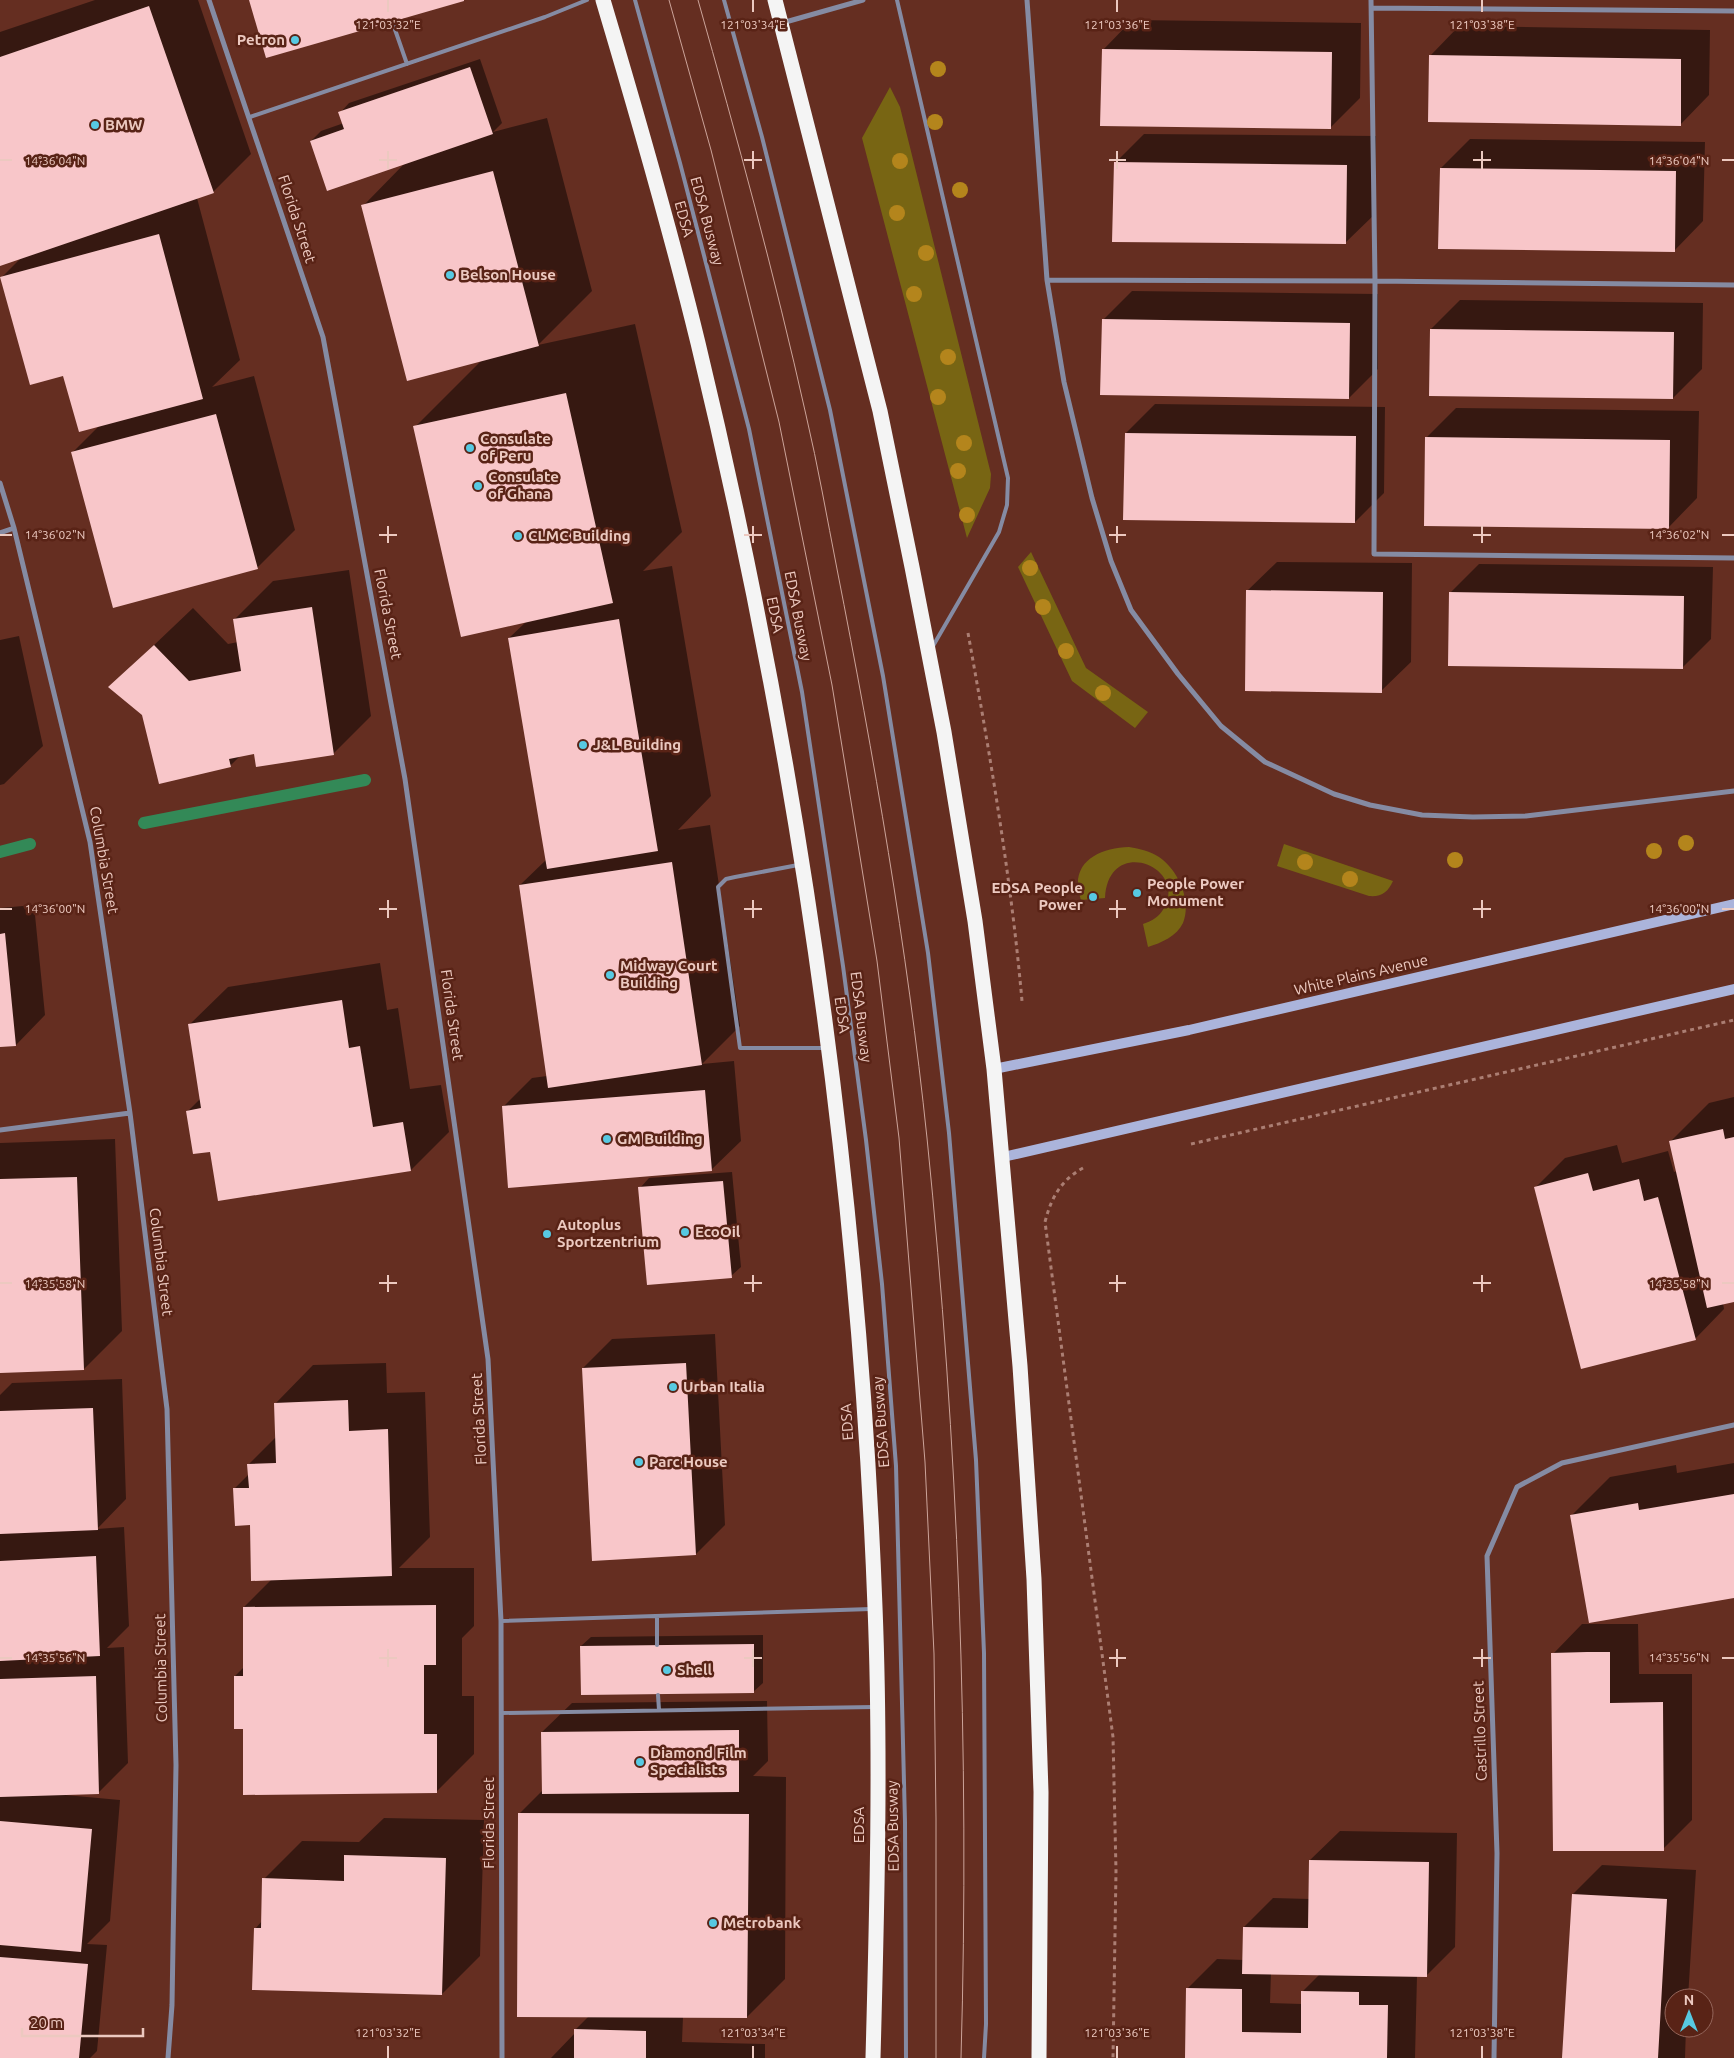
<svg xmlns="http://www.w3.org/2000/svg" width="1734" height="2058" viewBox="0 0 1734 2058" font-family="Ubuntu,sans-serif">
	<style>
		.green { fill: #786513 }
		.shadow { fill: #0007; fill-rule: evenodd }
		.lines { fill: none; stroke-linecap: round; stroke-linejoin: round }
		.stream { stroke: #338957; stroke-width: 12 }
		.building { fill: #f8c6c9 }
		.path { stroke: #ab7e73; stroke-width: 3; stroke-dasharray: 4 4; stroke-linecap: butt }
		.lane { stroke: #858ba3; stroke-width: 4 }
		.street { stroke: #858ba3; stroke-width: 5 }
		.secondary { stroke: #abb4db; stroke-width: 10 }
		.highway { stroke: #f4f4f4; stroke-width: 15 }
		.tram { stroke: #cca49a; stroke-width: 1 }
		.tree { fill: #b4851c }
		.ticks { fill: none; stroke: #ecc9c0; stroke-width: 2 }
		.poi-dot { fill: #57c9e2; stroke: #592316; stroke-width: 2 }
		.labels { text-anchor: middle; stroke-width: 5; stroke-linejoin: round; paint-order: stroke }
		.poi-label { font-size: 15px; font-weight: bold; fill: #ecc9c0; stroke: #592316; text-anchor: start }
		.street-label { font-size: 15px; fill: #ecc9c0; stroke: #592316 }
		.ticks-label { font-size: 12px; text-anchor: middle; fill: #ecc9c0; stroke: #592316; stroke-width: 5; stroke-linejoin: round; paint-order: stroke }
	</style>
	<rect width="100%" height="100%" fill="#652e21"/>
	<path class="green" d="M890 87 900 107 991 474 990 488 967 538 862 138Z
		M1031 552 1086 668 1148 712 1135 728 1072 681 1018 567Z
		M1284 844 1393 881C1388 892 1382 897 1369 896L1277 866Z
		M1129 847C1140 849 1150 851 1159 857 1178 870 1192 900 1183 923 1177 936 1161 943 1148 947L1143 924C1152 921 1159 917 1164 908 1188 866 1108 835 1105 898L1081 900C1068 863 1098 848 1129 847Z"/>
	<path class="shadow" d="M95 0H198L251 154 213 192 197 198 240 360 212 387 254 376 295 530 257 568 73 452 100 425 64 374 2 277 22 257 0 265V32Z
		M1132 20 1361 23 1360 98 1331 127 1103 50Z
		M1459 26 1710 30 1709 95 1680 125 1430 56Z
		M480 59 502 123 493 132 547 118 592 291 538 345 635 324 682 532 643 571 672 566 711 796 678 830 710 825 740 1026 702 1064 734 1061 741 1141 711 1170 503 1107 532 1078 547 1076 520 885 547 859 509 638 527 621 415 427 482 360 363 206 406 162 311 141 321 131 344 123 340 113 349 103Z
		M1144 134 1376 136 1375 214 1345 243 1115 163Z
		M1470 139 1705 142 1703 221 1674 251 1441 168Z
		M1132 291 1378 294V369L1349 398 1103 320Z
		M1460 300 1703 303 1702 369 1673 398 1431 329Z
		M1155 404 1385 407 1384 493 1355 522 1126 433Z
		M1456 408 1699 411 1697 498 1668 528 1427 437Z
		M1277 562 1412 563 1411 662 1381 691 1247 591Z
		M1479 564 1713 567 1711 639 1682 668 1450 593Z
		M349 570 371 716 333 754 255 752 241 755 230 766 143 714 110 687 193 608 228 644 238 642 235 619 273 581Z
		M19 636 43 746 4 784 0 785V640Z
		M34 905 45 1015 16 1045 0 1046V908Z
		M380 963 387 1010 398 1008 410 1089 441 1085 449 1132 411 1170 212 1150 188 1111 201 1098 189 1025 228 987Z
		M1734 1097V1301L1723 1303 1724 1309 1695 1339 1536 1187 1565 1158 1617 1145 1622 1163 1668 1151 1674 1172 1678 1171 1671 1141 1709 1103Z
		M115 1139 122 1331 84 1369 0 1372V1143Z
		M732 1172 741 1267 731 1276 640 1188 649 1178Z
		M715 1334 725 1525 696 1554 583 1368 612 1339Z
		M386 1363 387 1393 425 1392 430 1537 399 1568H474V1626L462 1638V1696H474V1754L436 1792 245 1728 235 1676 244 1667V1607L272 1579 251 1524 235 1488 249 1474 248 1465 276 1437 275 1404 313 1365Z
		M122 1379 126 1499 97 1529 124 1527 129 1626 107 1648 124 1647 128 1763 98 1793 65 1794V1795L120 1800 110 1921 87 1944 107 1945 97 2051 90 2058H0V1395L12 1383Z
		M1734 1463V1597L1572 1515 1610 1477 1676 1465 1677 1473Z
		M1582 1624H1638L1639 1674H1692V1820L1663 1849 1553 1654Z
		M763 1635V1683L753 1692 581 1646 591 1637Z
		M767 1701 768 1761 753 1776 786 1777 785 1979 747 2017H683L682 2042 765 2044V2058H551L575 2033V2030L589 2016 520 1813 543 1790 542 1732 572 1703Z
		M384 1818 484 1820 480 1956 442 1994 255 1929 262 1921 264 1879 302 1841 359 1842Z
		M1340 1831 1457 1833 1455 1947 1426 1976H1417L1415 2058H1186L1188 1988 1217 1959 1244 1960V1927L1273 1898 1310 1899V1860ZM1271 1973 1320 1974 1302 1992V2004L1270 2003Z
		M1602 1865 1696 1870 1688 1998H1674V2028H1686L1685 2058H1563L1573 1894Z"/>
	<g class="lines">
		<path class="stream" d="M144 823 365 780
			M0 852 30 844"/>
	</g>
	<path class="building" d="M249 0H464V1L266 58Z
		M149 6 214 193 0 266V57Z
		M1102 49 1332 52 1331 129 1100 126Z
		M1429 55 1681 59V126L1428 122Z
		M470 67 493 134 327 191 310 141 344 129 338 112Z
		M1114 162 1347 165 1346 244 1112 242Z
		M1440 168 1676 171 1675 252 1438 249Z
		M493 171 539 346 407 381 361 205Z
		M159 234 203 399 79 432 63 376 30 385 0 277Z
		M1102 319 1350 323 1349 399 1100 395Z
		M1430 329 1674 332 1673 399 1429 396Z
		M566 393 613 603 461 637 413 426Z
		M216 414 258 569 113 608 71 452Z
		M1125 433 1356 436 1355 523 1123 520Z
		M1425 437 1670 440 1669 529 1424 526Z
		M1246 590 1383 592 1382 693 1245 691Z
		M1449 592 1684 596 1683 669 1448 666Z
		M312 607 334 755 256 767 254 754 229 759 231 767 159 784 142 715 108 687 154 645 189 681 241 671 233 619Z
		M619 619 658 851 547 869 508 638Z
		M672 862 702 1065 548 1088 519 885Z
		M5 933 16 1046 0 1047V934Z
		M342 1000 349 1048 360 1046 373 1127 403 1122 411 1171 218 1201 210 1152 193 1154 186 1111 201 1108 188 1024Z
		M705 1090 712 1171 508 1188 502 1106Z
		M1723 1129 1725 1139 1734 1137V1302L1707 1308 1669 1141Z
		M1588 1173 1593 1191 1639 1179 1644 1201 1658 1197 1696 1340 1581 1369 1534 1187Z
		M77 1177 84 1370 0 1373V1179Z
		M723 1181 732 1278 647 1285 638 1187Z
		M686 1363 696 1555 592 1561 582 1368Z
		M348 1400 349 1431 388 1429 392 1576 251 1581 250 1525 235 1526 233 1488H249L247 1464 276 1463 274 1403Z
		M93 1408 98 1530 0 1534V1411Z
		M1734 1494V1598L1589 1623 1570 1515 1638 1503 1639 1510Z
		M96 1556 100 1656 0 1661V1561Z
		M436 1605V1665H424V1734H437V1793L243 1795V1729H234V1676H243V1607Z
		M754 1644V1693L581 1695 580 1646Z
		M1587 1652H1610V1703L1663 1702 1664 1851H1553L1551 1653Z
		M96 1676 99 1794 0 1797V1679Z
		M739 1730V1792L542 1794 541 1732Z
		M518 1813 749 1814 747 2018 517 2017Z
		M0 1821 92 1829 81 1952 0 1945Z
		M344 1855 446 1858 442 1995 252 1990 254 1928H261L262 1878 344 1881Z
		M1309 1860 1429 1862 1427 1977 1242 1974 1243 1927 1308 1928Z
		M1572 1894 1667 1899 1658 2058H1562Z
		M0 1957 88 1964 79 2058H0Z
		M1186 1988 1242 1989V2032L1301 2033V1991L1359 1992V2005H1388L1387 2058H1185Z
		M574 2029 646 2031V2058H574Z"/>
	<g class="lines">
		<path class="path" d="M968 633C990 755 1011 877 1022 1001
			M1191 1144 1734 1020
			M1083 1168C1061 1180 1051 1198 1045 1222L1113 1737 1116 1871 1113 2058"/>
		<path class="lane" d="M635 0 680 163 749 429 802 692 843 966 866 1140 882 1284 896 1466 905 1822 906 2058
			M724 0 762 137 830 410 883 676 928 953 949 1133 976 1460 984 1653 986 2024 984 2058
			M897 0 1008 478 1007 505 999 532 933 646
			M392 21 407 64
			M250 117 545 17 587 0
			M798 865 735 877 726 879 718 887 740 1048H824
			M657 1617V1645
			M501 1621 871 1609
			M658 1695 659 1710
			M502 1713 874 1707"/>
		<path class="street" d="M209 0 323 337 405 779 488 1359 501 1621 502 2058
			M1027 0 1047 280 1064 382 1092 498 1111 561 1131 610 1178 674 1221 726 1265 762 1334 794 1370 805 1422 815 1473 817 1526 816 1734 791
			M1371 0 1375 281 1374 554 1734 558
			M1372 8 1734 11
			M782 23 863 0
			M1047 280 1375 281 1734 285
			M0 483 14 528 90 842 130 1113 167 1409 176 1765 172 2005 168 2058
			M0 533 14 528
			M0 1130 130 1113
			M1494 2058 1497 1853 1487 1556 1517 1487 1562 1463 1734 1425"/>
		<path class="secondary" d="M994 1069 1189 1030 1734 904
			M1003 1157 1734 989"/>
		<path class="highway" d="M603 0C637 114 670 228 698 343 798 757 859 1182 875 1607 881 1757 877 1908 873 2058
			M775 0 880 411 912 567 944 732 975 921 994 1069 1020 1366 1034 1579 1041 1792 1039 2058"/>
		<path class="tram" d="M669 0 711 150 779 422 832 685 877 961 899 1138 925 1462 934 1654 936 1819V2058
			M698 0C737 138 775 276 806 415 818 466 827 518 837 569 874 757 907 947 927 1138 958 1442 970 1752 961 2058"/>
	</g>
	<g class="tree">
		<circle cx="938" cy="69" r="8"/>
		<circle cx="935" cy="122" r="8"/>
		<circle cx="900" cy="161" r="8"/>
		<circle cx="960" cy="190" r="8"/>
		<circle cx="897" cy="213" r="8"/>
		<circle cx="926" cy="253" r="8"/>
		<circle cx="914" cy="294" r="8"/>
		<circle cx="948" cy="357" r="8"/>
		<circle cx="938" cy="397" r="8"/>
		<circle cx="964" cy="443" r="8"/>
		<circle cx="958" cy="471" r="8"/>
		<circle cx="967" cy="515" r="8"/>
		<circle cx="1030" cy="568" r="8"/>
		<circle cx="1043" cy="607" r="8"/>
		<circle cx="1066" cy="651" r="8"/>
		<circle cx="1103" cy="693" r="8"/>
		<circle cx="1686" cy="843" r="8"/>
		<circle cx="1654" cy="851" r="8"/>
		<circle cx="1455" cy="860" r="8"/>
		<circle cx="1305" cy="862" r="8"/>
		<circle cx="1350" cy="879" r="8"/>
	</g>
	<path class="ticks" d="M388 0V12M753 0V12M1117 0V12M1482 0V12M388 151V169M753 151V169M1117 151V169M1482 151V169M0 160H12M379 160H397M744 160H762M1109 160H1126M1473 160H1491M1722 160H1734M388 526V543M753 526V543M1117 526V543M1482 526V543M0 535H12M379 535H397M744 535H762M1109 535H1126M1473 535H1491M1722 535H1734M388 900V918M753 900V918M1117 900V918M1482 900V918M0 909H12M379 909H397M744 909H762M1109 909H1126M1473 909H1491M1722 909H1734M388 1275V1292M753 1275V1292M1117 1275V1292M1482 1275V1292M0 1283H12M379 1283H397M744 1283H762M1109 1283H1126M1473 1283H1491M1722 1283H1734M388 1649V1667M753 1649V1667M1117 1649V1667M1482 1649V1667M0 1658H12M379 1658H397M744 1658H762M1109 1658H1126M1473 1658H1491M1722 1658H1734M388 2046V2058M753 2046V2058M1117 2046V2058M1482 2046V2058"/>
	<g class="poi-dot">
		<circle cx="295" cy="40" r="5"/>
		<circle cx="95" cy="125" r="5"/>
		<circle cx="450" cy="275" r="5"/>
		<circle cx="470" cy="448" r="5"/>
		<circle cx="478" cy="486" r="5"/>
		<circle cx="518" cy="536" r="5"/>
		<circle cx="583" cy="745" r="5"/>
		<circle cx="1137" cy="893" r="5"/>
		<circle cx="1093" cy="897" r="5"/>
		<circle cx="610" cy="975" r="5"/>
		<circle cx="607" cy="1139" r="5"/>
		<circle cx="685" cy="1232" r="5"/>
		<circle cx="547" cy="1234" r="5"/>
		<circle cx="673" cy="1387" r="5"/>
		<circle cx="639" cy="1462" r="5"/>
		<circle cx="667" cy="1670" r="5"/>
		<circle cx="640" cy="1762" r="5"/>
		<circle cx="713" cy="1923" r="5"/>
	</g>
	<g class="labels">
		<g class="poi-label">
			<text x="285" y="45" text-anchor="end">Petron</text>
			<text x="105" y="130">BMW</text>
			<text x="460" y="280">Belson House</text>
			<text x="480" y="444">Consulate<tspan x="480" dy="17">of Peru</tspan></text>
			<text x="488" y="482">Consulate<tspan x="488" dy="17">of Ghana</tspan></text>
			<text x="528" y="541">CLMC Building</text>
			<text x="593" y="750">J&amp;L Building</text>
			<text x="1147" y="889">People Power<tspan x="1147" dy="17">Monument</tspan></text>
			<text x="1083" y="893" text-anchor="end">EDSA People<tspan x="1083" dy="17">Power</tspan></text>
			<text x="620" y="971">Midway Court<tspan x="620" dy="17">Building</tspan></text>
			<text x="617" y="1144">GM Building</text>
			<text x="557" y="1230">Autoplus<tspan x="557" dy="17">Sportzentrium</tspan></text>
			<text x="695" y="1237">EcoOil</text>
			<text x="683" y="1392">Urban Italia</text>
			<text x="649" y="1467">Parc House</text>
			<text x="677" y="1675">Shell</text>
			<text x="650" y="1758">Diamond Film<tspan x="650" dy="17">Specialists</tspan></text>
			<text x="723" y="1928">Metrobank</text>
		</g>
		<g class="street-label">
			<text transform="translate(297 219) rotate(72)" y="5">Florida Street</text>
			<text transform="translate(684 219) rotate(75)" y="5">EDSA</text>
			<text transform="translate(707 221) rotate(75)" y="5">EDSA Busway</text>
			<text transform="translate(388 614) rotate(79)" y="5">Florida Street</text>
			<text transform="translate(775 615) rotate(79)" y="5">EDSA</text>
			<text transform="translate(798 616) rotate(79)" y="5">EDSA Busway</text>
			<text transform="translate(104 860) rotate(80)" y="5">Columbia Street</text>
			<text transform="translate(1361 975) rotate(-13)" y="5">White Plains Avenue</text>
			<text transform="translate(452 1015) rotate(82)" y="5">Florida Street</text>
			<text transform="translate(842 1015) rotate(82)" y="5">EDSA</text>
			<text transform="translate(861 1017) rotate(83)" y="5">EDSA Busway</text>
			<text transform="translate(161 1262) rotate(83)" y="5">Columbia Street</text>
			<text transform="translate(479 1419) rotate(-93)" y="5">Florida Street</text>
			<text transform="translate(847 1422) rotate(-94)" y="5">EDSA</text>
			<text transform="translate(881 1422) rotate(-94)" y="5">EDSA Busway</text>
			<text transform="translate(161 1668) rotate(-91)" y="5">Columbia Street</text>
			<text transform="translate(1480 1731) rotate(-92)" y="5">Castrillo Street</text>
			<text transform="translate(489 1823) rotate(-90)" y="5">Florida Street</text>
			<text transform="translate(859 1825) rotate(-90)" y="5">EDSA</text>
			<text transform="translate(893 1826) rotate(-91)" y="5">EDSA Busway</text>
		</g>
	</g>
	<g class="ticks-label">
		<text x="388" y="29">121°03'32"E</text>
		<text x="753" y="29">121°03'34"E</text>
		<text x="1117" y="29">121°03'36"E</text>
		<text x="1482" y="29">121°03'38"E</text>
		<text x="55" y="165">14°36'04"N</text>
		<text x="1679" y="165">14°36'04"N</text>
		<text x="55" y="539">14°36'02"N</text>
		<text x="1679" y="539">14°36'02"N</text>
		<text x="55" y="913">14°36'00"N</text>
		<text x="1679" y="913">14°36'00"N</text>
		<text x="55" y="1288">14°35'58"N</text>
		<text x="1679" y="1288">14°35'58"N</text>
		<text x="55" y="1662">14°35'56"N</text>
		<text x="1679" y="1662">14°35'56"N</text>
		<text x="388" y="2037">121°03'32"E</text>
		<text x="753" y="2037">121°03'34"E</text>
		<text x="1117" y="2037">121°03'36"E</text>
		<text x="1482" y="2037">121°03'38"E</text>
	</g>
	<g transform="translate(1689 2013)"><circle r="24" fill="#592316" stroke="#94655a"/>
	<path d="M0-4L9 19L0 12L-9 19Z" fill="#57c9e2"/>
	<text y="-8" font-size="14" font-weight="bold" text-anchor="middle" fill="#ecc9c0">N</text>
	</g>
	<path d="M22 2028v8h121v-8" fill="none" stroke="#ecc9c0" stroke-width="2.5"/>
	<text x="30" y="2028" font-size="15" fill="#ecc9c0" stroke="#592316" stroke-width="4" paint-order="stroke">20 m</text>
</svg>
